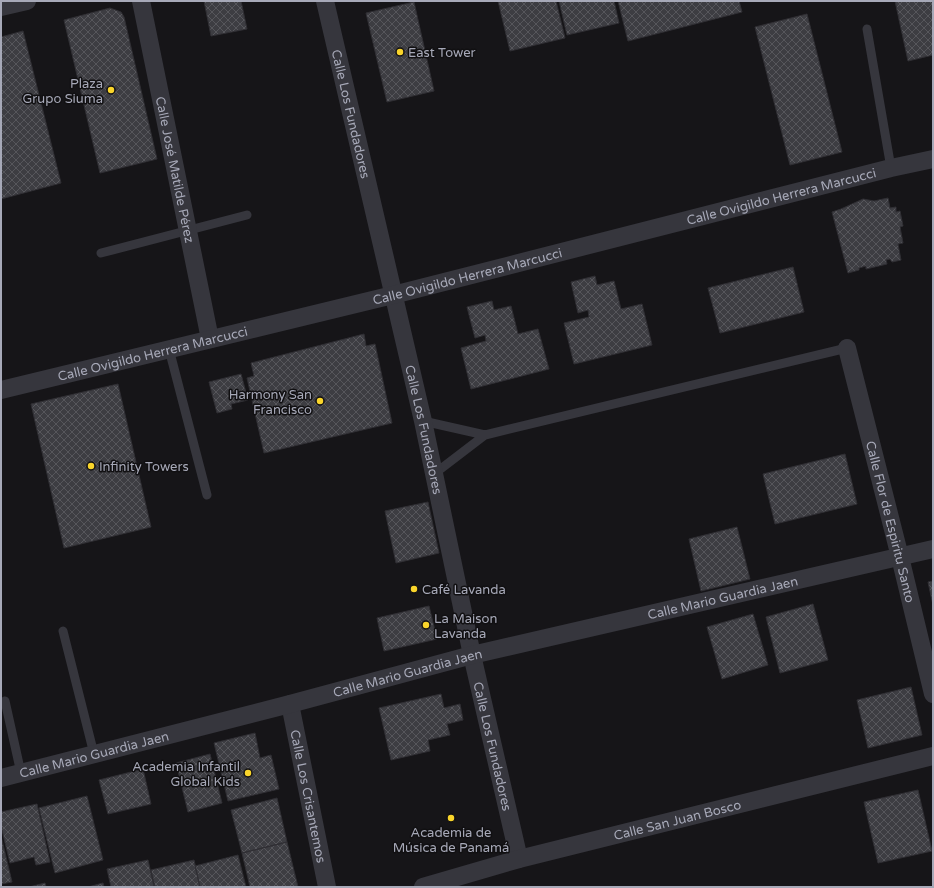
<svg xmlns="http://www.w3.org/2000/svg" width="934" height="888" viewBox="0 0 934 888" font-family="'Varela Round',sans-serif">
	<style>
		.building { fill: url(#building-cross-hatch); stroke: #302f34 }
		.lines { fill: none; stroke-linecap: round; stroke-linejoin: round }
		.lane { stroke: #36363d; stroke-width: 9 }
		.street { stroke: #36363d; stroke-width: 18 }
		.poi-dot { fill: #fad52b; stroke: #111012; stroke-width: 1.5 }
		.labels { text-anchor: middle; stroke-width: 3; stroke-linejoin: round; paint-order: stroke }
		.poi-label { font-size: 13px; fill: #a7a9b8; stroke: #111012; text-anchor: start }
		.street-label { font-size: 13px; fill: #a7a9b8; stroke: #111012 }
	</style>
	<defs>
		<pattern id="building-cross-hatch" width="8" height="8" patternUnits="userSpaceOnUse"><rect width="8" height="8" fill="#3d3d42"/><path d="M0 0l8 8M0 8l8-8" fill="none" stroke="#56565b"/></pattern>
	</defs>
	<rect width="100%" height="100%" fill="#161518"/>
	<path class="building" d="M204 1H241L247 29 211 36Z
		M498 1H556L565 38 510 51Z
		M559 1H614L619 23 567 35Z
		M618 1H739L742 12 628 41Z
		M895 1H933V55L908 61Z
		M414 2 434 91 387 102 366 13Z
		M110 8 121 12 124 17 157 159 100 173 64 20Z
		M807 14 842 152 790 165 755 27Z
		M23 31 61 183 1 199V37Z
		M888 198 890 208 896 207V212L900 211 903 226 900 227 903 243 898 244 901 260 892 262 890 259 886 260 887 264 866 269V266L859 268V270L848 273 832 212 841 209 863 199 874 201Z
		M793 267 804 312 720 333 708 288Z
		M595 276 597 285 614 281 621 309 642 304 652 345 574 364 564 323 589 317 588 310 578 313 571 282Z
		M492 301 494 310 511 306 518 334 538 329 549 369 471 389 461 348 486 341 485 335 475 338 467 307Z
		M364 334 366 346 375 344 392 423 264 453 247 378 254 376 251 363Z
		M241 374 248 400 231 404 232 409 217 413 209 382Z
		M118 384 151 527 64 548 31 404Z
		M845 454 857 504 775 524 763 474Z
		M428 502 439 553 396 563 385 511Z
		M737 527 750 579 701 591 689 539Z
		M933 581V605L928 582Z
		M813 604 828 660 780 673 766 617Z
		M429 606 437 639 384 651 377 618Z
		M753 614 768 665 722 679 707 627Z
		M911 687 922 735 868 748 857 700Z
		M441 694 444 708 460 704 463 720 447 724 450 735 428 740 430 751 391 760 379 708Z
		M255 733 260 758 271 755 279 789 228 801 214 743Z
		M210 754 222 803 188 812 176 763Z
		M143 769 151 804 108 814 99 780Z
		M918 790 932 851 878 863 864 802Z
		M87 796 103 860 55 873 39 808Z
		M277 798 287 842 242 853 231 810Z
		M37 804 50 862 36 865 34 857 10 863 1 826V812Z
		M1 836 12 882 1 884Z
		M287 842 298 887H250L242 853Z
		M238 855 246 887H200L195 866Z
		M148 860 154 887H111L107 869Z
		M194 860 200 887H155L151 870Z
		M45 883 46 887H29Z
		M103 883 104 887H88Z"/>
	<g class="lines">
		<path class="lane" d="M867 29 891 168
			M101 253 247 215
			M169 349 207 495
			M423 421 485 435 847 348
			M434 474 485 435
			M63 631 94 754
			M5 701 21 773"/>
		<g class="street">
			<path id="s1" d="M141 1 210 339"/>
			<path id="s2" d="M325 1 423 421 472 655 519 859"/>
			<path d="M1 7 27 1"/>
			<path id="s3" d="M847 348 900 557 933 694"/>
			<path id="s4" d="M1 390 393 295 891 168 933 159"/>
			<path id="s5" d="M290 704 327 887"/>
			<path id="s6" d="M1 778 290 704 472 655 933 549"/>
			<path id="s7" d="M423 887 519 859 933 756"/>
		</g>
	</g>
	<g class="poi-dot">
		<circle cx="400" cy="52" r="4"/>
		<circle cx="111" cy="90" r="4"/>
		<circle cx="320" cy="401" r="4"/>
		<circle cx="91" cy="466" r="4"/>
		<circle cx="414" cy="589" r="4"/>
		<circle cx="426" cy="625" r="4"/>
		<circle cx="248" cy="773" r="4"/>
		<circle cx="451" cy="818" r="4"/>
	</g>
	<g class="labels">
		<g class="poi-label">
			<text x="408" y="57">East Tower</text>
			<text x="103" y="88" text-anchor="end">Plaza<tspan x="103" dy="15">Grupo Siuma</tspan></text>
			<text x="312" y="399" text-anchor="end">Harmony San<tspan x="312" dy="15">Francisco</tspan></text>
			<text x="99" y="471">Infinity Towers</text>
			<text x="422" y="594">Café Lavanda</text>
			<text x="434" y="623">La Maison<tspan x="434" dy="15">Lavanda</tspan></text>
			<text x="240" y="771" text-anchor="end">Academia Infantil<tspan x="240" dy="15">Global Kids</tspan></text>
			<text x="451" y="837" text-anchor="middle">Academia de<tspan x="451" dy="15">Música de Panamá</tspan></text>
		</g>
		<g class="street-label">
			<text dy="5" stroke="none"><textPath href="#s2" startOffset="116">Calle Los Fundadores</textPath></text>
			<text dy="5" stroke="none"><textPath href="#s1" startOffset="172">Calle José Matilde Pérez</textPath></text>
			<text dy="5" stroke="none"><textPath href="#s4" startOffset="804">Calle Ovigildo Herrera Marcucci</textPath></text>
			<text dy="5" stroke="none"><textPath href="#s4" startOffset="480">Calle Ovigildo Herrera Marcucci</textPath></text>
			<text dy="5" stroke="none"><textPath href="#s4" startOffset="156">Calle Ovigildo Herrera Marcucci</textPath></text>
			<text dy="5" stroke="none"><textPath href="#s2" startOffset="440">Calle Los Fundadores</textPath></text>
			<text dy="5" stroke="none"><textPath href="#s3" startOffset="179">Calle Flor de Espiritu Santo</textPath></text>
			<text dy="5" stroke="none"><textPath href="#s6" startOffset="744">Calle Mario Guardia Jaen</textPath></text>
			<text dy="5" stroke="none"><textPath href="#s6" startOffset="420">Calle Mario Guardia Jaen</textPath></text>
			<text dy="5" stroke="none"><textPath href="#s2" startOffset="764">Calle Los Fundadores</textPath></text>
			<text dy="5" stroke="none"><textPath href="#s6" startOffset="96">Calle Mario Guardia Jaen</textPath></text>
			<text dy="5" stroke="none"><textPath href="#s5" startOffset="94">Calle Los Crisantemos</textPath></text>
			<text dy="5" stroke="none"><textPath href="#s7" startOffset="263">Calle San Juan Bosco</textPath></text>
		</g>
	</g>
	<rect width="934" height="888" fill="none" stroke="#a7a9b8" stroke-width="4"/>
</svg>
